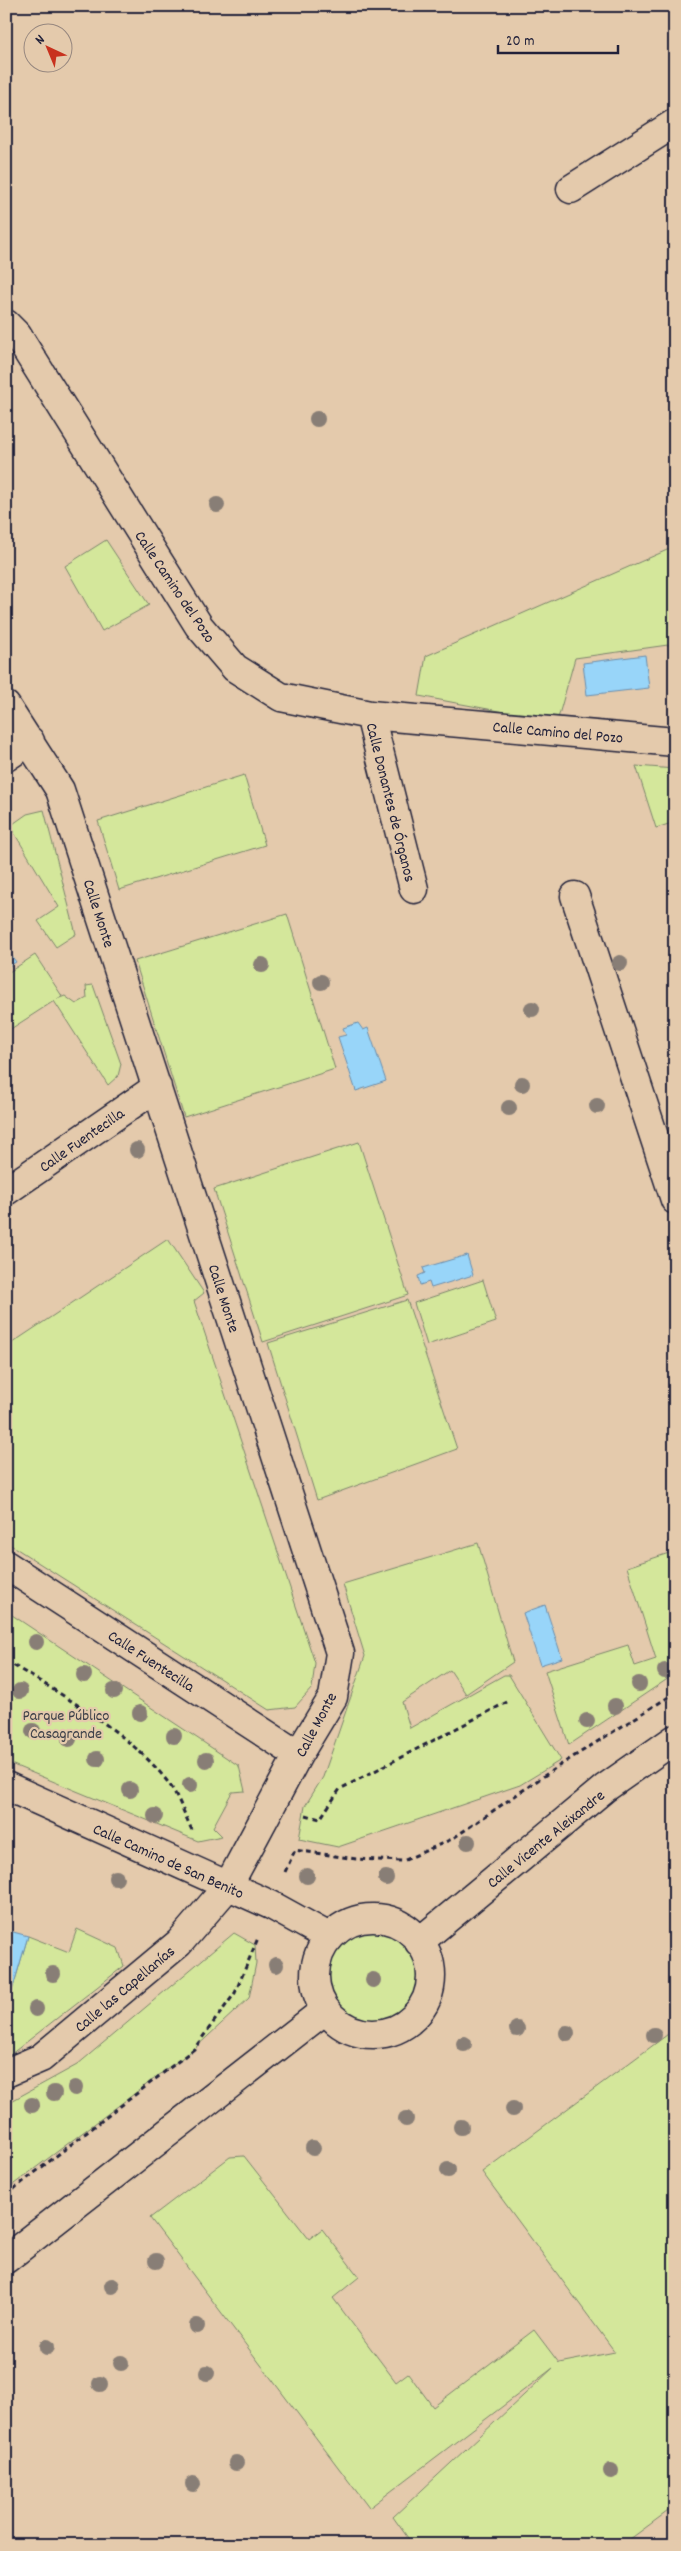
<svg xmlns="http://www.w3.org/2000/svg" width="681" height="2551" viewBox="0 0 681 2551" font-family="Dekko,sans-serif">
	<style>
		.green { fill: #d4e79b; stroke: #7b846b }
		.water { fill: #98d5f9; stroke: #698dad }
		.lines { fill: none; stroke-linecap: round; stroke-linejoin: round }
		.minor-casing { stroke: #22223b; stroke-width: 31 }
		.major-casing { stroke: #22223b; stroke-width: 31 }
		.path { stroke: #22223b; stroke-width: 3; stroke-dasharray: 5 4; stroke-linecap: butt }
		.minor { stroke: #e4caac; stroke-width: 28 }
		.major { stroke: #e4caac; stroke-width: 28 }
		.tree { fill: #887e76 }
		.labels { text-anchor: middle; stroke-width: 4.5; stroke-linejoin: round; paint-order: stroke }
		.street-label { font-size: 16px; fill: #22223b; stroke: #e4caac }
		.park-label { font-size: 16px; fill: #3d4049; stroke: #e4caac }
	</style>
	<rect width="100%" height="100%" fill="#e4caac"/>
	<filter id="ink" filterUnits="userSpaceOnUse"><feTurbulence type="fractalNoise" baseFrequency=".02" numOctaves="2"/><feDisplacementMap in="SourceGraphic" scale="10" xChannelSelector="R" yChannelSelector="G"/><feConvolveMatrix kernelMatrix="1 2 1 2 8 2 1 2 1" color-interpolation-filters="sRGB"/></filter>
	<g filter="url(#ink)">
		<path class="green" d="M106 540 149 605 102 631 65 566Z
			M674 547 675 644 575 658 557 722 419 696 426 656Z
			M636 766 675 769V822L656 828Z
			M244 775 265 845 119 890 98 821Z
			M44 810 76 934 56 947 38 921 59 907 10 826 27 814Z
			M287 914 335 1069 184 1117 135 961Z
			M35 955 62 996 57 999 65 996 76 1004 87 998 86 986 93 985 121 1064 118 1076 108 1085 54 1001 6 1032V974Z
			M359 1142 408 1295 263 1342 214 1189Z
			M168 1239 204 1293 194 1301 315 1663 312 1688 295 1707 269 1710 6 1542V1427L13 1422 6 1426V1347Z
			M483 1280 496 1322 427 1345 414 1303Z
			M407 1300 457 1449 317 1500 268 1343Z
			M478 1543 513 1662 466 1694 450 1670 402 1702 410 1728 504 1675H509L561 1760 520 1785 338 1847 299 1839 305 1806 323 1777 365 1656 343 1584Z
			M675 1551V1674L569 1745 545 1671 628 1645 635 1666 656 1659 627 1567Z
			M6 1611 239 1766 245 1791 232 1792 213 1827 222 1836 198 1841 6 1762Z
			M324 1977a48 48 0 1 1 96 0a48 48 0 1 1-96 0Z
			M77 1929 118 1948 124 1966 6 2058V1993L11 1994 28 1936 69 1952Z
			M234 1933 255 1945 256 1963 249 1998 194 2049 6 2190V2104L77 2065Z
			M675 2029V2506L622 2545H413L393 2517 553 2368 369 2508 150 2218 230 2157 244 2156 309 2239 322 2229 359 2277 333 2298 396 2382 408 2373 433 2407 534 2330 559 2363 615 2352 482 2172Z"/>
		<path class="water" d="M645 655 649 688 587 695 583 663Z
			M6 948 16 962 6 968Z
			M358 1023 363 1030 368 1028 386 1081 356 1091 338 1037 346 1035 343 1028Z
			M467 1255 473 1275 431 1288 429 1282 420 1285 418 1276 425 1273 423 1268Z
			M545 1605 562 1658 540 1665 523 1613Z
			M6 1930 28 1936 11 1994 6 1993Z"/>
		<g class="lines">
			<defs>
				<path id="minor" d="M571 189 675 123
					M6 324 17 335 199 626 235 668 281 697 370 715 675 742
					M6 706 60 790 340 1653 333 1697 298 1755 228 1886 179 1943 41 2058 6 2073
					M370 715 414 889
					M6 757 30 741
					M575 896 675 1200
					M6 1191 157 1087
					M6 1565 298 1755
					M6 1786 271 1905 329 1937"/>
				<path id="major" d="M315 1976a58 58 0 1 1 116 0a58 58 0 1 1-116 0Z
					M419 1942 605 1788 675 1739
					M6 2259 325 2010"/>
			</defs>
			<use href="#minor" class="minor-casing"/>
			<use href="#major" class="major-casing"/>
			<path class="path" d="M6 1661C59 1693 134 1735 170 1785 179 1798 185 1816 192 1830
				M306 1815 320 1819 340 1789 509 1701
				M285 1872 295 1850 356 1859 403 1861 452 1839 557 1767 675 1693
				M6 2195 194 2049 235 1993 258 1938"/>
			<use href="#minor" class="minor"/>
			<use href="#major" class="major"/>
		</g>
		<g class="tree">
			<circle cx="317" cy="419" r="8"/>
			<circle cx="217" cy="505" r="8"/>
			<circle cx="620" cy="963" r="8"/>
			<circle cx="262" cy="965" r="8"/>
			<circle cx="321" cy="982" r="8"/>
			<circle cx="532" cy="1009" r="8"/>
			<circle cx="522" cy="1084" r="8"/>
			<circle cx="597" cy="1106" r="8"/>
			<circle cx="509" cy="1108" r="8"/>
			<circle cx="137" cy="1150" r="8"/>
			<circle cx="36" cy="1642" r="8"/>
			<circle cx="665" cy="1671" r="8"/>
			<circle cx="84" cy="1675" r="8"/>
			<circle cx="639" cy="1684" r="8"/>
			<circle cx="20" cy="1691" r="8"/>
			<circle cx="114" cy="1691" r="8"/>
			<circle cx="615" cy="1706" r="8"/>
			<circle cx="140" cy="1713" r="8"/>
			<circle cx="587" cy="1721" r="8"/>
			<circle cx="33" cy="1731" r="8"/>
			<circle cx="174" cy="1736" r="8"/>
			<circle cx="69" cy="1739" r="8"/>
			<circle cx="97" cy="1759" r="8"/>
			<circle cx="206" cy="1760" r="8"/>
			<circle cx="190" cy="1785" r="8"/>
			<circle cx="130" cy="1790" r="8"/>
			<circle cx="155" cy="1816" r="8"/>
			<circle cx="468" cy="1842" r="8"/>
			<circle cx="307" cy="1876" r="8"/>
			<circle cx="116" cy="1878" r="8"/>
			<circle cx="386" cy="1878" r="8"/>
			<circle cx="276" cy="1965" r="8"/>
			<circle cx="53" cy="1974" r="8"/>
			<circle cx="373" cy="1980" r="8"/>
			<circle cx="36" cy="2009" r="8"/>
			<circle cx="517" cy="2029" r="8"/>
			<circle cx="567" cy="2033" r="8"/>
			<circle cx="654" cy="2035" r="8"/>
			<circle cx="464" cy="2044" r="8"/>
			<circle cx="75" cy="2088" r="8"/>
			<circle cx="54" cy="2093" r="8"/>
			<circle cx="32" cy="2105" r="8"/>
			<circle cx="513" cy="2109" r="8"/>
			<circle cx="406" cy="2119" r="8"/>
			<circle cx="461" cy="2127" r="8"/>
			<circle cx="313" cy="2148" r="8"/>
			<circle cx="448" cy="2170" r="8"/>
			<circle cx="156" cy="2261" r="8"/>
			<circle cx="112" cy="2286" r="8"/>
			<circle cx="197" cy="2326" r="8"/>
			<circle cx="47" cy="2347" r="8"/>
			<circle cx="121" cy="2363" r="8"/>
			<circle cx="207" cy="2373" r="8"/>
			<circle cx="100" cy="2384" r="8"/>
			<circle cx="236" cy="2463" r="8"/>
			<circle cx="611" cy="2471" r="8"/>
			<circle cx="193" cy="2484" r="8"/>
		</g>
	</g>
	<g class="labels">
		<g class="street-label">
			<text transform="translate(176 586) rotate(56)" y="6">Calle Camino del Pozo</text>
			<text transform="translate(558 731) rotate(5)" y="6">Calle Camino del Pozo</text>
			<text transform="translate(392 802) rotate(76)" y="6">Calle Donantes de Órganos</text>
			<text transform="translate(100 913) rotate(72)" y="6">Calle Monte</text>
			<text transform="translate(81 1139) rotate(-35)" y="6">Calle Fuentecilla</text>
			<text transform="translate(225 1298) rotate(72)" y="6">Calle Monte</text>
			<text transform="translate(152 1660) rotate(33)" y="6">Calle Fuentecilla</text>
			<text transform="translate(315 1724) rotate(-62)" y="6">Calle Monte</text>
			<text transform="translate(545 1838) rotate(-39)" y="6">Calle Vicente Aleixandre</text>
			<text transform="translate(169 1860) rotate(24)" y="6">Calle Camino de San Benito</text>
			<text transform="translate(124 1988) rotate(-40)" y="6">Calle las Capellanías</text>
		</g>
		<g class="park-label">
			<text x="66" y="1720">Parque Público<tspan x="66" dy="18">Casagrande</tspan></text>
		</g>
	</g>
	<rect width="681" height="2551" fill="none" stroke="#e4caac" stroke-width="25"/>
	<rect x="12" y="12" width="656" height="2526" fill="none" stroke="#22223b" stroke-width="2" filter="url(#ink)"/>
	<g transform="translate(48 48) rotate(316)"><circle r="24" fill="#e4caac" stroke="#96877f"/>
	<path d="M0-4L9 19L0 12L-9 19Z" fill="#c8321e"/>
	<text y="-8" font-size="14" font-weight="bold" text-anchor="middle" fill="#22223b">N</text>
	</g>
	<path d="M498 45v8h120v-8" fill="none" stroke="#22223b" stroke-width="2.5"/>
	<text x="506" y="45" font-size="15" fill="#22223b" stroke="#e4caac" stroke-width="4" paint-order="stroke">20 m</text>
</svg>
